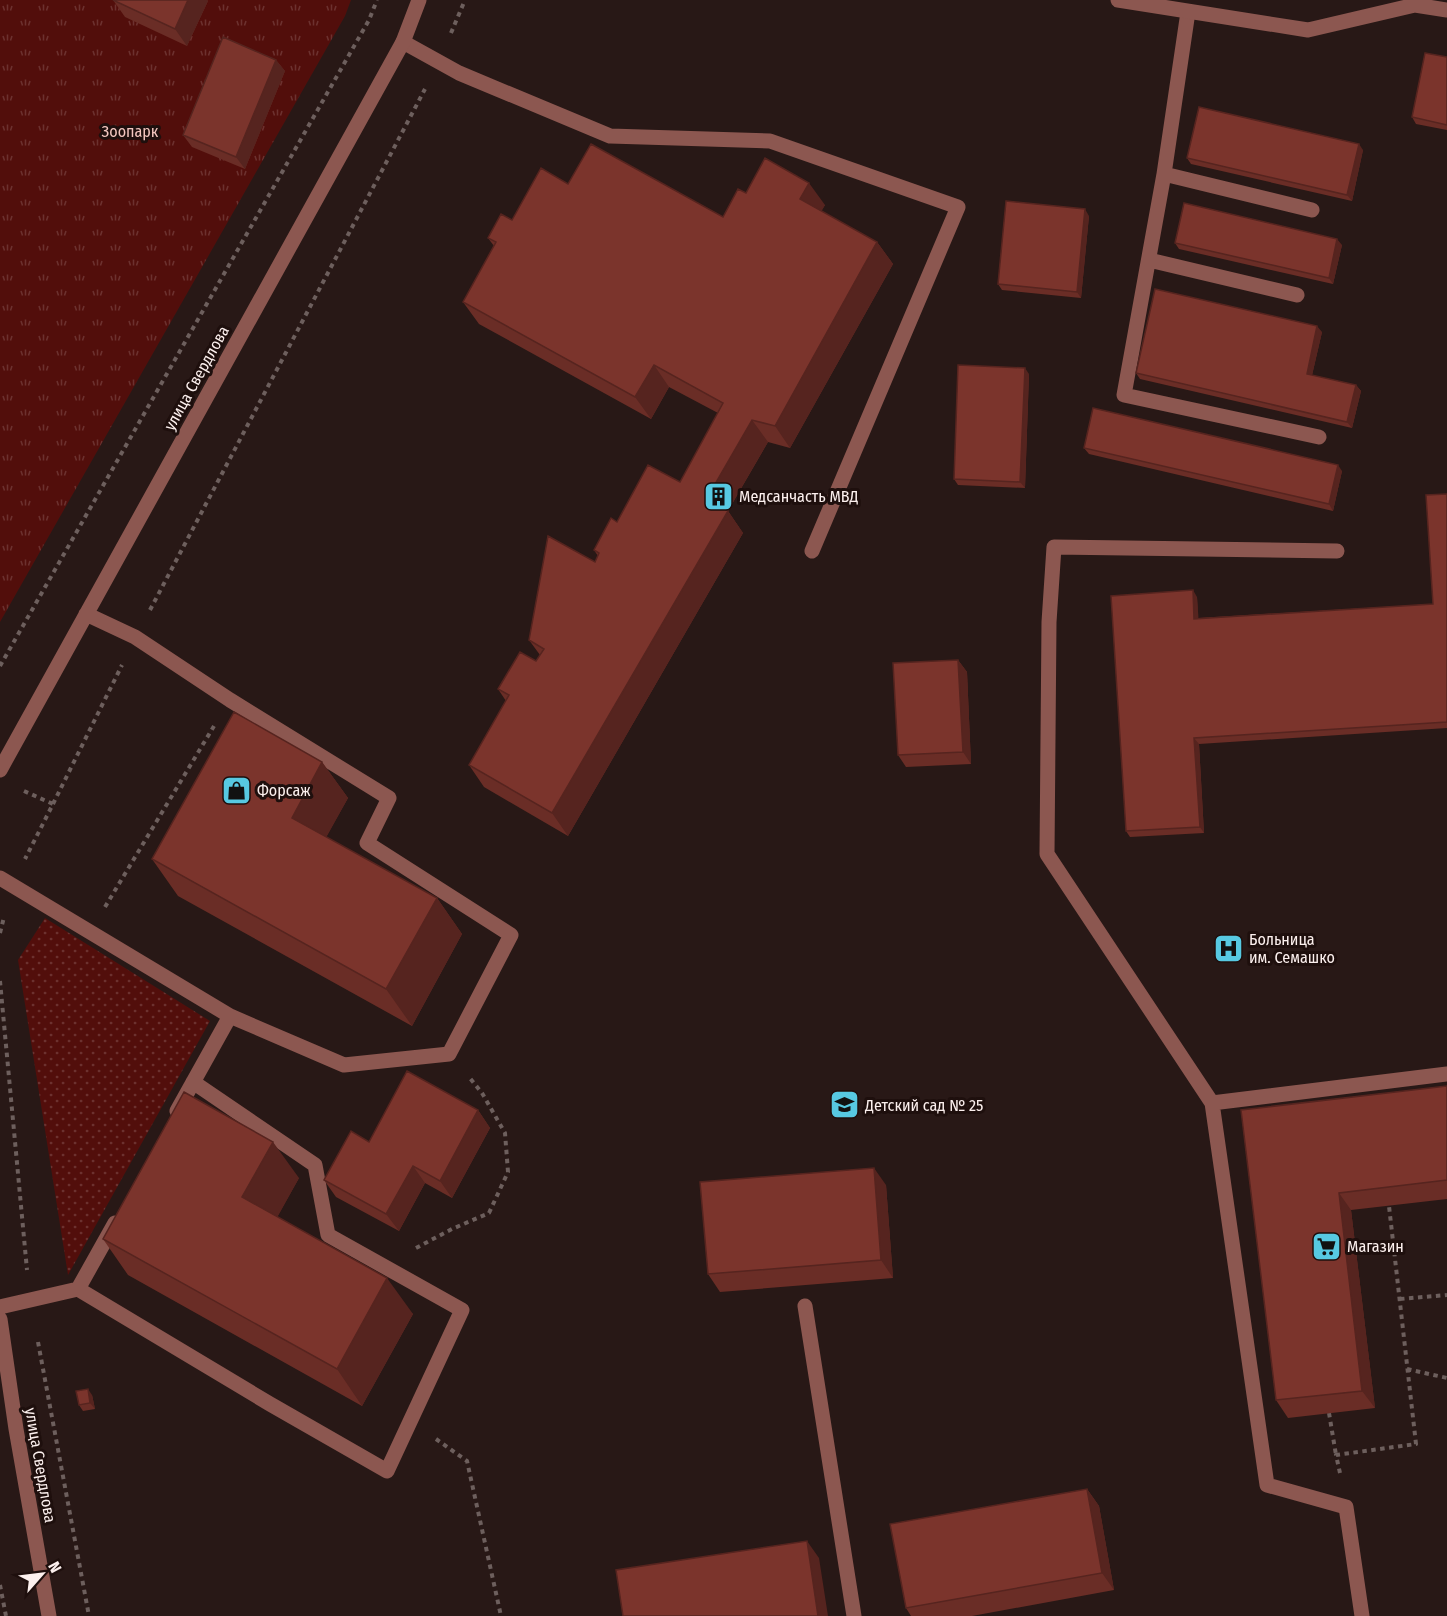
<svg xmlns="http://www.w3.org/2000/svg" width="1447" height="1616" viewBox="0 0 1447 1616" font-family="'Fira Sans Condensed',sans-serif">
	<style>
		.grass { fill: url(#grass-dots) }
		.park { fill: url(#park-tufts) }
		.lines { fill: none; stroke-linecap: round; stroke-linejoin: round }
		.path { stroke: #6d5f5d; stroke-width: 4; stroke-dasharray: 4.5 4.5; stroke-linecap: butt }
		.lane { stroke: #8c5750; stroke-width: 15 }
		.street { stroke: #8c5750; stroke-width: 15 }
		.wall { fill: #6a2d26 }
		.shaded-wall { fill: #56241f }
		.building { fill: #7b342c; stroke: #56241f; stroke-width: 1.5 }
		.labels { text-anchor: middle; stroke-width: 6; stroke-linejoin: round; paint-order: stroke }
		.park-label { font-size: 16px; fill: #f3c6bf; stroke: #1e0f0d }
		.street-label { font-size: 16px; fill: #fcf0ee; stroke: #1e0f0d }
		.poi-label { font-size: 16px; fill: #fcf0ee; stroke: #1e0f0d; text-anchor: start }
	</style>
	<defs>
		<pattern id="grass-dots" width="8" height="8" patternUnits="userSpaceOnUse" patternTransform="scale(1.5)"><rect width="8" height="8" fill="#520e0b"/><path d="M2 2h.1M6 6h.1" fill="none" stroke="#6c312f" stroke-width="1.8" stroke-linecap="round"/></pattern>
		<pattern id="park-tufts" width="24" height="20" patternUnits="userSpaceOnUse" patternTransform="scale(1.5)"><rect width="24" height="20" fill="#520e0b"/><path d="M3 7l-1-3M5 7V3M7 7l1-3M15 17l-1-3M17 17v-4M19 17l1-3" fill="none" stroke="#6c312f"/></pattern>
	</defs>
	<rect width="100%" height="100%" fill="#281816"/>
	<path class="grass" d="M45 918 210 1021 68 1275 18 960Z"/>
	<path class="park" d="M0 0H351L345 16 0 622Z"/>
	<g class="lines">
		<path class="path" d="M451 33 465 0
			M150 610 425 89
			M0 666 369 20 377 0
			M24 791 53 804 25 859
			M53 804 122 665
			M105 907 214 726
			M0 933 4 917
			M0 981 27 1270
			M416 1248 452 1229 489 1213 508 1172 505 1133 482 1093 469 1077
			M1400 1299 1447 1295
			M38 1342 89 1616
			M1407 1369 1447 1378
			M1329 1413 1336 1455
			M436 1439 467 1461 501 1616
			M1340 1473 1336 1455 1416 1444 1389 1206
			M0 1585 6 1616"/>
		<path class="lane" d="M1188 12 1164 174 1124 395 1319 437
			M403 42 459 73 610 136 770 141 958 207 812 551
			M1164 174 1312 210
			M1149 260 1297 295
			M1212 1103 1047 854 1049 622 1054 547 1337 551
			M805 1306 854 1616
			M1362 1616 1346 1507 1267 1485 1212 1103 1447 1074"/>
		<path class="street" d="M1118 0 1308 30 1415 5 1447 10
			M86 614 135 637 230 700 389 798 367 843 511 935 449 1054 344 1065 230 1016
			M0 770 403 42 419 0
			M0 878 230 1016 177 1111
			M78 1289 115 1223
			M0 1307 78 1289 270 1404 387 1471 462 1310 328 1235 315 1165 193 1082
			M0 1319 16 1429 49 1616"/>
	</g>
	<path class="wall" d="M113 0H207L208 1 187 46 125 17Z
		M1447 57V130L1416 124 1412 117Z
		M276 60 285 71 245 169 192 147 183 135Z
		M1363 150 1352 201 1191 164 1187 158Z
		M568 184 723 217 746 193 825 205 821 211 877 242 893 264 790 448 768 442 728 511 743 533 568 836 484 787 469 765 506 701 498 689 536 661 540 655 529 640 595 562 598 556 594 550 617 522 680 482 718 413 669 387 651 419 479 324 463 302 494 246 488 238 512 220Z
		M1089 216 1081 298 1002 290 998 284Z
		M1175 243 1342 245 1333 284 1179 249Z
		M1322 332 1312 375 1356 385 1361 391 1352 428 1140 379 1136 373Z
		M1029 374 1025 488 958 485 954 479Z
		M1084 448 1342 471 1333 511 1089 454Z
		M1447 494V728L1199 744 1204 833 1130 837 1126 831 1197 597 1198 618 1433 604Z
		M958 660 967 672 971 764 906 767 898 755Z
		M322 762 348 798 326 837 437 898 462 934 412 1026 178 896 152 859Z
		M1447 1086V1199L1351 1210 1375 1408 1288 1418 1276 1400 1241 1110Z
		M478 1110 490 1128 452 1198 425 1183 399 1231 336 1197 324 1180 369 1142Z
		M299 1178 277 1217 413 1314 362 1406 128 1275 103 1239Z
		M886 1185 893 1278 720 1292 708 1274Z
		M92 1395 95 1409 83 1411 79 1405Z
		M1087 1489 1099 1506 1114 1590 972 1616H911L906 1608Z"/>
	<path class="shaded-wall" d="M188 0H207L208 1 187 46 175 29Z
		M276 60 285 71 245 169 236 157Z
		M1359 144 1363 150 1352 201 1347 195Z
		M809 183 825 205 816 221 800 199Z
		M1085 209 1089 216 1081 298 1077 292Z
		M1337 239 1342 245 1333 284 1329 278Z
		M877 242 893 264 790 448 775 426Z
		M1317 326 1322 332 1311 380 1307 374Z
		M654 365 669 387 651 419 635 397Z
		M1025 368 1029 374 1025 488 1020 482Z
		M1356 385 1361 391 1352 428 1347 422Z
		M752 420 768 442 722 521 707 498Z
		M1338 465 1342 471 1333 511 1329 504Z
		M728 511 743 533 568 836 552 813Z
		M1193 590 1197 597 1199 625 1194 619Z
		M958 660 967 672 971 764 963 752Z
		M1194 738 1199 744 1204 833 1200 827Z
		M322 762 348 798 317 854 292 818Z
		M437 898 462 934 412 1026 386 989Z
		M478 1110 490 1128 452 1198 440 1181Z
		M273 1142 299 1178 268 1234 242 1197Z
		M413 1166 425 1183 399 1231 386 1214Z
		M874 1168 886 1185 893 1278 881 1260Z
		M1339 1193 1351 1210 1375 1408 1362 1391Z
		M387 1278 413 1314 362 1406 337 1369Z
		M88 1389 92 1395 95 1409 90 1403Z
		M1087 1489 1099 1506 1114 1590 1102 1573Z
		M807 1541 819 1558 828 1616H818Z"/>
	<path class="building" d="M113 0H188L175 29Z
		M223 37 276 60 236 157 183 135Z
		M1425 53 1447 57V125L1412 117Z
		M1199 107 1359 144 1347 195 1187 158Z
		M591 144 723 217 738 189 746 193 765 158 809 183 800 199 877 242 775 426 752 420 707 498 728 511 552 813 469 765 509 695 498 689 520 652 536 661 544 649 529 640 548 536 595 562 599 553 594 550 611 518 617 522 648 465 680 482 723 403 654 365 635 397 463 302 496 242 488 238 501 214 512 220 541 168 568 184Z
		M1006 201 1085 209 1077 292 998 284Z
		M1184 203 1337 239 1329 278 1175 243Z
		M1155 289 1317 326 1307 374 1356 385 1347 422 1136 373Z
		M958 365 1025 368 1020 482 954 479Z
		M1093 408 1338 465 1329 504 1084 448Z
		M1447 494V722L1194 738 1200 827 1126 831 1111 596 1193 590 1194 619 1433 604 1426 495Z
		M958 660 963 752 898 755 893 663Z
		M234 712 322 762 292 818 437 898 386 989 152 859Z
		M407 1071 478 1110 440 1181 413 1166 386 1214 324 1180 351 1131 369 1142Z
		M1447 1086V1180L1339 1193 1362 1391 1276 1400 1241 1110Z
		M184 1092 273 1142 242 1197 387 1278 337 1369 103 1239Z
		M874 1168 881 1260 708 1274 700 1182Z
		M88 1389 90 1403 79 1405 76 1391Z
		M1087 1489 1102 1573 906 1608 890 1524Z
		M807 1541 818 1616H623L616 1570Z"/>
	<defs>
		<symbol id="building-square" viewBox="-11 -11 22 22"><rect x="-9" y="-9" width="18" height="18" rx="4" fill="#57c9e2" stroke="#1e0f0d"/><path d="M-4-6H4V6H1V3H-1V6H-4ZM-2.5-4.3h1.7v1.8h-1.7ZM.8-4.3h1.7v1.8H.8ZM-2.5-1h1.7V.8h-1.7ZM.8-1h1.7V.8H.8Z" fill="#111"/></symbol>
		<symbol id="shop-square" viewBox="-11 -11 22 22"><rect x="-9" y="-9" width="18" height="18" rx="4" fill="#57c9e2" stroke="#1e0f0d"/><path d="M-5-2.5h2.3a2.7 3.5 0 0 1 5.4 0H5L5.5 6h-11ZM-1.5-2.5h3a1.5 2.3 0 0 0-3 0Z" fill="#111"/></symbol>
		<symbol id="hospital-square" viewBox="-11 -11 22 22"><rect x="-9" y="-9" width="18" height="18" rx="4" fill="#57c9e2" stroke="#1e0f0d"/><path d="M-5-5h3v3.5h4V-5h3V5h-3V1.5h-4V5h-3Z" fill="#111"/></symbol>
		<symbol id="school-square" viewBox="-11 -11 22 22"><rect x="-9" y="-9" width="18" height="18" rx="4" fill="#57c9e2" stroke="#1e0f0d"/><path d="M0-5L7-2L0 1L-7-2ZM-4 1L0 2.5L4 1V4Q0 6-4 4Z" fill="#111"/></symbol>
		<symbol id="supermarket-square" viewBox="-11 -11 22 22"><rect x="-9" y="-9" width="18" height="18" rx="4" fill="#57c9e2" stroke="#1e0f0d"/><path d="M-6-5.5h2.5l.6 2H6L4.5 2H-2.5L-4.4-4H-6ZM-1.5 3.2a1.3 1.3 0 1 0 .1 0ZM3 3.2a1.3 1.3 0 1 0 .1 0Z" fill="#111"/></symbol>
	</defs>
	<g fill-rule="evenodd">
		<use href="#building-square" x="702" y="480" width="33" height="33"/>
		<use href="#shop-square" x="220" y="774" width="33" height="33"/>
		<use href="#hospital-square" x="1212" y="932" width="33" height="33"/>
		<use href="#school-square" x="828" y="1088" width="33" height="33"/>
		<use href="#supermarket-square" x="1310" y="1230" width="33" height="33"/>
	</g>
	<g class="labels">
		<g class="park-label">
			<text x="130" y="137">Зоопарк</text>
		</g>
		<g class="street-label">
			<text transform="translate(196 378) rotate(-61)" y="6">улица Свердлова</text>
			<text transform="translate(41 1465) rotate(80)" y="6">улица Свердлова</text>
		</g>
		<g class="poi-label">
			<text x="739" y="502">Медсанчасть МВД</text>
			<text x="257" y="796">Форсаж</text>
			<text x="1249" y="945">Больница<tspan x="1249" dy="18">им. Семашко</tspan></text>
			<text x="865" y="1111">Детский сад № 25</text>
			<text x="1347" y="1252">Магазин</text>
		</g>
	</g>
	<g transform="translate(42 1574) rotate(62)" stroke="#1e0f0d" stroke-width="4.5" paint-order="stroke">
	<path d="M0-4.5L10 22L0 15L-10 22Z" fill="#fcf0ee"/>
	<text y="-9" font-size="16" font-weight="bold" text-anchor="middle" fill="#fcf0ee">N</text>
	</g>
</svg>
